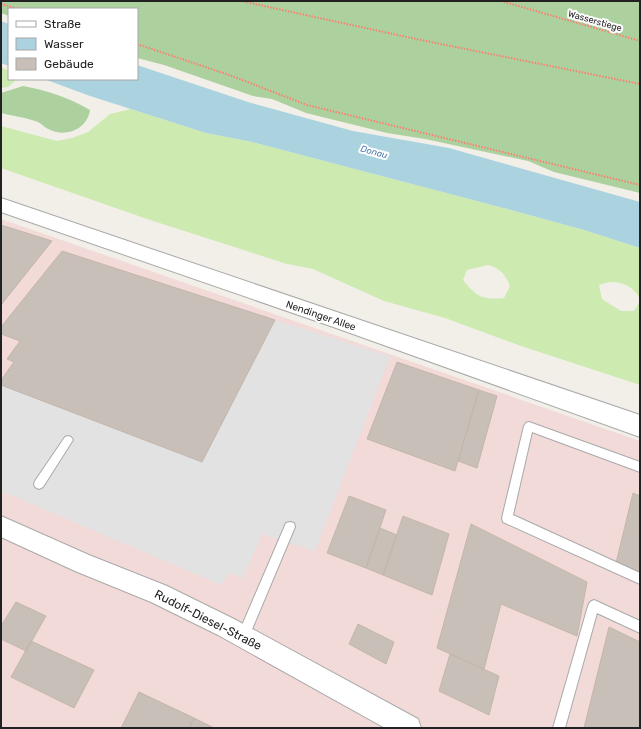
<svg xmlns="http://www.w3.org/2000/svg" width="641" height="729" viewBox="0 0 641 729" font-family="Rubik,sans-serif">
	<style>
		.commercial { fill: #f2dad9 }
		.grass { fill: #cdebb0; fill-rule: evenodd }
		.forest { fill: #add19e }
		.parking { fill: #e2e2e2 }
		.water { fill: #aad3df }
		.building { fill: #c7bfb8; stroke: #c4b6ab }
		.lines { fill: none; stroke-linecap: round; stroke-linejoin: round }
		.service-casing { stroke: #a9a9a9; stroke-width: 2 }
		.minor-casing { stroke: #a9a9a9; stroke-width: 2 }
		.tertiary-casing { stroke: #a9a9a9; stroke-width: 2 }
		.path { stroke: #fa8072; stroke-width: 2; stroke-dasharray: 1.5 1.5; stroke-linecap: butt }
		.service { fill: #fff; fill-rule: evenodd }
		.minor { fill: #fff; fill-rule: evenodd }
		.tertiary { fill: #fff; fill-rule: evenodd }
		.labels { text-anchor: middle; stroke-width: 4; stroke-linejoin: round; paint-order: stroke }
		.far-street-label { font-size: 9px; fill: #222; stroke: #fff }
		.far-water-label { font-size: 9px; font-style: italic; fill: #4a7aab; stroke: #fff }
		.street-label { font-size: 10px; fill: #222; stroke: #fff }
		.near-street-label { font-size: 12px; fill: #222; stroke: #fff }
	</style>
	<rect width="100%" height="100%" fill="#f2efe9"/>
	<path class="commercial" d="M1 219 640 441V728H1Z"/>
	<path class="grass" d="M1 67 9 71V79H15V81L8 87 1 88Z
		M131 109 206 133 252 142 522 213 584 230 640 248V299C632 284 616 278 599 285L602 299 621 311H634L640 301V385L521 346 445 318 384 301 313 269 287 264 147 219 1 168V126L57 141 72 138 88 132 110 114ZM488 265C501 269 505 274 510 286L504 298C482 300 477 297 463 280L467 270Z"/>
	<path class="forest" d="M1 1H640V193L554 172 528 161 425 139 387 133 306 113 272 99 253 96 164 65 137 58V9H9V16L1 13Z
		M23 86C46 90 70 98 90 110 87 130 65 138 48 129 43 126 40 122 35 121 24 117 12 116 1 113V93Z"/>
	<path class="parking" d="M275 320 390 356 315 551 262 534 243 578 229 573 221 585 1 491V385L202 462Z"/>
	<path class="water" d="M1 21 9 24V66L1 63Z
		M137 65 251 103 353 131 449 148 640 202V248L584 230 522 213 252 142 206 133 90 96 44 79H137Z"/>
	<path class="building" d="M1 225 52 241 1 305Z
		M62 251 275 320 202 462 1 385V380L14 362 7 359 20 341 1 334V327Z
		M397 362 479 390 455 471 367 439Z
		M479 390 497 396 477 468 458 461Z
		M633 493 640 496V574L616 563Z
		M349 496 386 510 366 568 327 553Z
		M403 516 449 534 432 595 383 575Z
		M471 524 587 582 577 636 501 604 484 669 437 648Z
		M380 528 397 535 383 575 366 568Z
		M16 602 46 616 26 651 1 639V626Z
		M358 624 394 642 386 664 349 644Z
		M609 627 640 642V728H584Z
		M31 641 94 670 74 708 11 677Z
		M450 654 499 676 489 715 439 691Z
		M139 692 194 718 189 728H121Z
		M194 718 214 728H189Z"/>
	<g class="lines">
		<defs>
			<path id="service" d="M529 422 640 462V472L532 432 513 515 640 573V584L503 522 502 518 524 426 526 423Z
				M68 436 71 437 73 440 71 443 43 487 39 489 35 487 34 484 35 481 65 437Z
				M290 522 294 523 295 527 247 641 243 643 239 641 237 637 286 523Z
				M594 600 640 621V633L597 613 565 728H553L588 606 590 602Z"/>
			<path id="minor" d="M1 516 89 555 167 586 234 619 418 719 421 728H385L218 635 151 602 75 571 1 537Z"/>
			<path id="tertiary" d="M1 198 640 415V437L339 329 1 212Z"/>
		</defs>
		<use href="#service" class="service-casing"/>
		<use href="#minor" class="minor-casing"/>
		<use href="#tertiary" class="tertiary-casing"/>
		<path class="path" d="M241 1 416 39 640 84
			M501 1 640 41
			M1 4 19 9
			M137 44 232 76 307 105 640 185"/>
		<use href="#service" class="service"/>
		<use href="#minor" class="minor"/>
		<use href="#tertiary" class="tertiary"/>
	</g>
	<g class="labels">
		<g class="far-street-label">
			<text transform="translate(595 21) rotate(16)" y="3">Wasserstiege</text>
		</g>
		<g class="far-water-label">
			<text transform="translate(374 152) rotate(15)" y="3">Donau</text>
		</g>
		<g class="street-label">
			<text transform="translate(321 315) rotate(19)" y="4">Nendinger Allee</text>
		</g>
		<g class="near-street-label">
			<text transform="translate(208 620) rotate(27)" y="4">Rudolf-Diesel-Straße</text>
		</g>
	</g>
	<rect width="641" height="729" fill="none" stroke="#222222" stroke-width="4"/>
	<rect x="8" y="8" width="130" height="72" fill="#ffffff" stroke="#a7a7a7"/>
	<rect x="16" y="21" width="20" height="6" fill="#ffffff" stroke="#a7a7a7"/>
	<text x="44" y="28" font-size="12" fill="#222222">Straße</text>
	<rect x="16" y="38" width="20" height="12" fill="#aad3df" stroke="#a7a7a7"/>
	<text x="44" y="48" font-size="12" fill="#222222">Wasser</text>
	<rect x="16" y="58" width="20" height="12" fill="#c7bfb8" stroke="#a7a7a7"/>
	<text x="44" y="68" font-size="12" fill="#222222">Gebäude</text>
</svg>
